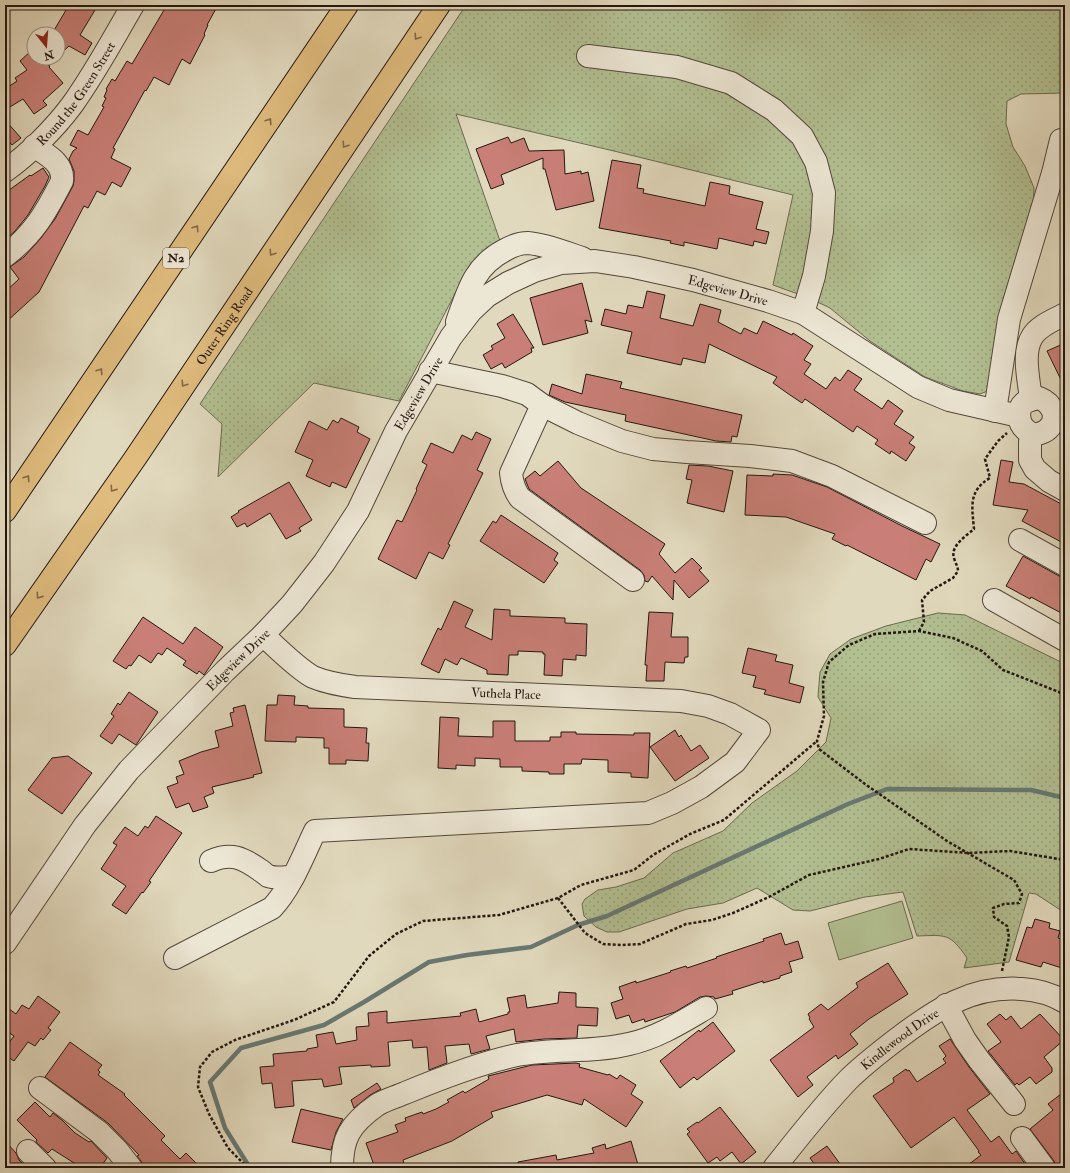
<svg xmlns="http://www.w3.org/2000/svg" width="1070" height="1173" viewBox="0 0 1070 1173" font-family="'IM FELL Double Pica',serif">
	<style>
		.grass { fill: url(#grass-dots); stroke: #6b6a51 }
		.pitch { fill: #b2bf91; stroke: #6b6a51 }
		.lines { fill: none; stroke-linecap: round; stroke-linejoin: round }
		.stream { stroke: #677872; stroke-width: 4.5 }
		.building { fill: #c97f77; stroke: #241611 }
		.minor-casing { stroke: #53473c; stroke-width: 24 }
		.highway-casing { stroke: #241611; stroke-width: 24 }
		.path { stroke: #241611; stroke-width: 2.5; stroke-dasharray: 3 2; stroke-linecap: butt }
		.minor { stroke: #ece6d4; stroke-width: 22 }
		.highway { stroke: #e0bc7e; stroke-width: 22 }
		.oneway { stroke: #826948 }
		.labels { text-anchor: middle; stroke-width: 3.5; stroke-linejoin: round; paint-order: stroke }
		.shield { fill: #ece6d4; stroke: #60544c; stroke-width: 1 }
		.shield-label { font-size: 12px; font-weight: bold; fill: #241611 }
		.street-label { font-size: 13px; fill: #241611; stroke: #ece6d4 }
	</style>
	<defs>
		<pattern id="grass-dots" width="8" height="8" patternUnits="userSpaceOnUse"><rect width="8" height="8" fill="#b2bf91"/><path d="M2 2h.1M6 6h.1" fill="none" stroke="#99a37c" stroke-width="1.8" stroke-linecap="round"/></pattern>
	</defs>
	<rect width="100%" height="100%" fill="#e1d9bd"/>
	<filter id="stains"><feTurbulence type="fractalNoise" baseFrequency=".005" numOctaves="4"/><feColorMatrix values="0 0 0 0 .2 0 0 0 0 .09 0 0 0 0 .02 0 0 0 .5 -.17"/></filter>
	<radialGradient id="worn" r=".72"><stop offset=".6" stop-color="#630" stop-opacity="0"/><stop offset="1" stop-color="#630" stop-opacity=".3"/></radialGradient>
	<path class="grass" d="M466 5H1065V93L1021 94 1007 101 1006 124 1013 147 1025 166 1034 188 1033 217 990 390 980 394 963 391 925 377 870 341 830 308 809 298 773 285 793 195 614 151 456 114 500 241 486 249 470 265 399 401 314 383 218 477 222 424 200 404Z
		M938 613 965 615 1065 664V913L1036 894 1029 893 1009 962 964 968 967 958C950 933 946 935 917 936L903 892 865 897 810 911 793 910 757 888 723 903 687 909 619 932H607L596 927 584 916 582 904 585 899 598 890 616 887 644 878 673 853 723 831 752 803 797 771 826 742 831 718 818 697 820 672 830 654 851 639 886 626Z"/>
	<path class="pitch" d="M902 901 913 938 839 960 828 923Z"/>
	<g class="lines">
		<path class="stream" d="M250 1168 225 1128 210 1082 241 1048 324 1025 364 1002 429 962 467 955 531 947 578 925 607 916 848 804 887 789 1031 790 1065 798"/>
	</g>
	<path class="building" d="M69 5H98L80 35 92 43 85 55 69 46 58 56V34L53 32Z
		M167 5H218L207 25H208L204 34 205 35 190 64 182 59 169 85 154 77 146 91 145 90 113 148 115 149 111 158 131 168 121 187 112 182 105 195 97 191 88 208 84 206 39 292 5 323V292L19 279 10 267 24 257 41 238 55 219 73 186 74 181V171L69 159 73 151 77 148 70 145 78 130 88 135 104 107 102 106 106 98 104 97 107 90 106 89 112 79 115 81 127 61 132 64Z
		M31 51 34 55V58H56L48 65 50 66 49 67 63 83 43 101 47 105 34 114 23 99 5 110V89L17 81 15 78 27 70 20 61Z
		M5 120 21 138 12 145 5 137Z
		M508 137 511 143 524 138 529 151 564 150 565 174 581 171V174L588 172 594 201 556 210 545 169H543V158L501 175 504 184 491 189 476 149Z
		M612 160 641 165 637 188 644 189 643 193 705 206 710 182 730 186 729 194 763 202 756 229 769 232 766 244 754 241 753 246 719 238 717 249 684 242V246L670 243 671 241 599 228Z
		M43 168 49 177 45 186 28 215 15 231 5 240V193L30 175 31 176Z
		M582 283 592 322 585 320 588 333 543 345 530 298Z
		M647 291 665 295 660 318 693 326 700 304 721 310 718 322 741 334 744 328 757 334 763 321 792 335 793 333 813 346 804 360 811 364 804 374 826 389 835 377 840 381 848 370 862 379 854 390 882 409 888 400 903 411 894 424 914 437 909 443 915 447 906 461 891 451 890 454 875 444 878 440 857 426 853 432 805 399 802 403 790 395 773 383 777 377 709 344 705 363 683 358 681 365 627 353 632 332 601 325 605 309 626 314 628 305 643 308Z
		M513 314 534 348H531L532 352 505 368 502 363 491 369 483 355 493 349 491 346 505 338 497 324Z
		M1065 343V388L1047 351Z
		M586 374 622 382 620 388 742 415 737 437 732 436 731 442 716 441 625 421 626 415 565 402 549 395 552 384 582 394Z
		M341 418 359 427 357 432 370 439 346 488 332 482 330 487 306 476 313 460 295 452 309 421 327 430 333 420 338 423Z
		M476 432 491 439 477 470 483 473 448 544 450 545 443 559 429 552 416 579 378 559 397 520 402 522 417 490 416 489 427 465 422 462 431 443 453 453 462 435 472 440Z
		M1001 460 1013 462 1009 482 1024 484 1065 506V544L1022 521 1028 510 993 505Z
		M558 461 581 488 665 544 659 554 675 573 692 558 702 568 699 570 709 581 689 598 674 580 673 600 652 576 648 582 645 581 644 575 640 570 529 489 525 479 535 471 540 476Z
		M689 465 708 466 733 471 724 512 687 503 692 480 686 479Z
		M773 474 792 475 827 487 902 526 940 544 931 562 926 559 916 580 847 545 846 546 832 539 835 534 786 517 745 515 747 475 773 476Z
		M289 482 312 520 299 528 301 531 286 539 270 513 247 527 245 523 237 527 231 517 239 512 238 511Z
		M501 515 558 553 554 560 558 563 544 583 480 541 493 521 496 523Z
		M1023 556 1059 576 1065 578V615L1031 597 1030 599 1006 586Z
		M454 601 473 610 465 627 492 640 494 609 510 610V616L565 618V623L587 624 586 656 576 655V660L563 659 562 676 544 675 545 654H543V652L518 651V655H509L508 675 487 674V670L461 658 457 665 445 659 439 673 421 664 438 628 441 630Z
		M649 612 673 613 671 637H688V657H685L684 663 665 662 664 681H646L647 665H645Z
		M143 617 183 644 195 627 223 647 204 675 199 671 197 674 183 665 186 661 167 648 162 655 158 653 151 663 139 655 131 666 129 665 126 669 113 661Z
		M748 648 777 655 775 661 793 665 789 683 804 687 800 703 764 694 766 690 753 687 756 676 742 673Z
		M129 692 158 712 136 745 119 734 112 744 100 736 114 716 111 714 118 703 120 705Z
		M278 695 295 696 294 705 308 706V708L344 709V727L367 728 366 743H369L368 761 346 760V764H329V748H324V738L296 737V742L265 741 267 705H277Z
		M245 705 262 773 253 775 254 777 212 787 214 793 204 797 208 807 193 812 189 803 176 808 167 787 178 783 176 777 184 774 179 761 201 752 219 747 215 731 233 726 230 713 234 712 233 708Z
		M440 717 459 718 458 736 493 737V721H515V741H550V737H561V732H576V734L634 735V733H650L648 778 631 777V773L608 772V760L582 759 581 764H564V774H549V772L522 771V767H500V759L475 758V766L456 765V769L438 768Z
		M675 730 679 737 681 735 691 751 700 745 709 758 675 781 650 747Z
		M68 756 92 773 62 814 28 790 52 758Z
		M156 816 182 833 149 881 151 882 143 893 142 892 126 914 112 905 126 886 101 869 117 845 113 843 125 827 138 836 145 826 148 828Z
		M1035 919 1050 923 1049 928 1060 931 1058 938 1065 941V969L1043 962 1041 967 1016 960 1027 927 1032 928Z
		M781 933 785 945 798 941 803 958 789 962 792 972 780 976V978L763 983V981L732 991 733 994 715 999 714 997 706 996 700 997 675 1012 645 1022 644 1019 632 1023 629 1015 616 1019 611 1003 623 999 619 987 636 981V983L671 972 670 971 686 966 687 968 717 958 716 957 764 941 763 939Z
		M888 963 908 994 869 1019 850 1034 858 1044 838 1059 836 1055 807 1077 813 1085 798 1097 770 1060 814 1027 809 1019 810 1018 808 1014 821 1004 828 1010 858 987 856 983Z
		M559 992 576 993V1007L598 1008 597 1026 578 1025 577 1038 544 1039 516 1042 514 1029 486 1036 490 1049 471 1054 469 1044 445 1046 447 1063 429 1070 427 1047 413 1048 412 1040 388 1042 390 1066 371 1067V1065L339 1067 342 1084 324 1087 322 1079 292 1081 294 1106 275 1108 272 1083 262 1084 260 1067 274 1066 273 1054 307 1051V1049L318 1047 316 1035 333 1032 336 1044 357 1040 356 1027 369 1026 368 1013 387 1011V1023L461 1016 460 1013 476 1009 479 1022 508 1014V1012H510L507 998 525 995 527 1008 558 1003Z
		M38 996 60 1012 48 1028 51 1030 43 1040 41 1038 35 1046 28 1042 14 1061 5 1055V1048L14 1036 5 1030V1006L16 1014 22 1005 29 1009Z
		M1000 1014 1006 1020 1011 1016 1021 1029 1040 1014 1064 1040 1044 1057 1052 1068V1072L1036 1084 1030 1077 1019 1085 1017 1083 1015 1085 988 1051 1001 1042 987 1024Z
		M713 1022 735 1051 697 1080 694 1077 680 1088 660 1061 699 1030 700 1032Z
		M950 1039 969 1067 990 1094 967 1110 991 1142 999 1136 1012 1154 1016 1151 1028 1168H964L981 1155 978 1152 979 1151 954 1117 911 1148 873 1096 894 1082 893 1078 906 1069 907 1071 909 1070 917 1082 946 1063 943 1059 946 1056 939 1046Z
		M70 1042 102 1065 98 1070 100 1072 98 1075 125 1094 124 1095 165 1136 161 1140 180 1159 186 1153 201 1168H144L141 1161 137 1156 139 1155 108 1123 45 1077Z
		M576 1063 580 1064 579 1067 608 1075 609 1074 617 1079 620 1075 636 1085 631 1094 643 1102 626 1127 584 1099 582 1105 547 1095 491 1112 493 1117 452 1141 403 1160 405 1168H375L366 1143 398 1132 395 1125 406 1121 405 1118 422 1112 423 1114 436 1109 449 1102 447 1100 463 1091 465 1093 489 1079 488 1076 532 1065Z
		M377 1083 381 1089 370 1095 354 1108 351 1100Z
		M1065 1091V1163L1059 1168H1056L1054 1161 1030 1129 1053 1110 1048 1104Z
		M35 1102 50 1117 53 1113 63 1121 75 1133 89 1142 91 1141 107 1158 100 1168H82L52 1149 48 1153 36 1142 37 1140 17 1120Z
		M720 1107 756 1152 741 1164 732 1152 720 1161 717 1157 708 1163 687 1134 690 1132 687 1129 697 1122 698 1123Z
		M301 1109 343 1119 336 1132 331 1150 292 1142Z
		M5 1141 16 1153 19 1160 27 1168H5Z
		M631 1141 639 1168H518V1162L556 1155 557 1160 594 1153 592 1148 605 1144 606 1149Z
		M827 1146 843 1168H817L810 1158Z"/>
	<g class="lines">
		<defs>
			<g id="minor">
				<path d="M588 56 677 67 731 83 774 110 802 136 816 162 824 193 822 231 814 276 803 313"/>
				<path id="s1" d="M5 171C29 154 55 128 72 105 95 73 113 39 133 5"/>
				<path d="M5 256C34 234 46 212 62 181 64 163 47 155 34 146"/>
				<path d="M457 322C468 291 474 266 505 250 512 246 521 243 528 243 544 244 567 253 582 258"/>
				<path d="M430 371 502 386 527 394 542 405 578 423 622 441 653 449 687 452 750 456 792 461 832 476 925 523"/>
				<path d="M1039 398C1052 403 1060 418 1048 429 1044 433 1038 434 1033 435 1030 433 1027 431 1025 429 1018 423 1017 409 1024 403 1029 400 1034 399 1039 398Z"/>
				<path d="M1031 399C1029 381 1022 353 1032 337 1038 326 1054 320 1065 314"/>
				<path d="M542 405 511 473C512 483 514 490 520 498L633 580"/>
				<path d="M995 411 1009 319 1053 173 1061 140"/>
				<path d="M1033 435 1030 442V460L1035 469 1049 481 1065 490"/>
				<path d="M1020 540 1065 565"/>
				<path d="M994 600 1065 640"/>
				<path d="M211 861C231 852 243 858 260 870 263 872 265 874 268 876 276 879 285 877 293 877"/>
				<path id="s2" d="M5 943 85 825 129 770 225 671 263 635 292 604 324 563 358 511 396 431 451 337 471 311 487 296 508 283 534 271 561 263 595 261 634 267 693 280 768 301 803 313 918 387 949 400 1019 416"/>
				<path d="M175 958 272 908C291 888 303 856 315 831L648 813 672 803 701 787 735 762 759 730 730 714 708 706 681 701 355 687C341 685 327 683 313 677 299 670 276 647 263 635"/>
				<path d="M946 1005 965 1040 979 1060 1014 1104"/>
				<path d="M40 1088 99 1132 117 1150 131 1168"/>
				<path d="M1022 1138 1044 1168"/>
				<path d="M28 1151 45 1168"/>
				<path d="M342 1168C342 1157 344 1142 349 1133 355 1122 367 1112 377 1105 385 1100 396 1097 405 1093 441 1078 479 1063 517 1055 554 1048 593 1053 629 1044 657 1038 682 1022 706 1008"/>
				<path id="s3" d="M774 1168C798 1138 821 1108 848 1080 863 1065 880 1052 897 1039 935 1010 972 985 1022 989 1037 990 1052 994 1065 1002"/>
			</g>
			<g id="highway">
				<path d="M5 511 347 5"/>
				<path id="s4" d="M5 645 136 457 439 5"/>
			</g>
		</defs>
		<use href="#minor" class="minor-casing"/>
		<use href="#highway" class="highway-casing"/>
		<path class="path" d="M919 631 924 622 922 600 930 591 953 578 958 571C958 566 955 563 954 558 950 546 966 536 974 529 972 507 968 491 990 478L985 459 998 441 1007 433
			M558 898 585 933 603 944 622 945 640 944 686 924 712 920 733 913 769 897 809 875 879 859 909 849 969 853 1010 851 1065 860
			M1002 971 1009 937 1007 926 994 917 993 908 1004 904 1019 903 1022 894 1014 880 947 841 865 784 819 749 817 741 824 716 823 682 829 662 849 645 875 634 919 631 953 638 982 651 1003 670 1059 692 1065 699
			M248 1168 228 1148 209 1114 198 1087 200 1067 212 1052 235 1040 294 1020 334 1002 369 956 396 934 423 921 499 915 558 898 581 885 634 870 653 855 690 834 724 820 817 741"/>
		<use href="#minor" class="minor"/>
		<use href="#highway" class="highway"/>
	</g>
	<defs><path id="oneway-chevron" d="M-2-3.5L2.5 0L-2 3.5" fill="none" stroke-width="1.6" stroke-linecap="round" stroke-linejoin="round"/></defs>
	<g class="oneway">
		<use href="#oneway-chevron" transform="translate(417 37) rotate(124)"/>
		<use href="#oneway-chevron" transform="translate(269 121) rotate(-56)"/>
		<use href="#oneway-chevron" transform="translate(345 145) rotate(124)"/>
		<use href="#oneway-chevron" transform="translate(196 228) rotate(-56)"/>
		<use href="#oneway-chevron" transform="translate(272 253) rotate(124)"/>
		<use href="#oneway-chevron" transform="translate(100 371) rotate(-56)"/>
		<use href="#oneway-chevron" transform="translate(184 384) rotate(124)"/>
		<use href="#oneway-chevron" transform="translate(27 478) rotate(-56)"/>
		<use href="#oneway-chevron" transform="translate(113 489) rotate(125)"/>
		<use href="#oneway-chevron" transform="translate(39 596) rotate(125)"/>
	</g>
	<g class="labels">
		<rect class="shield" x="163" y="248" width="26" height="20" rx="3"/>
		<g class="shield-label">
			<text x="176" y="262">N2</text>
		</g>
		<g class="street-label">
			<text dy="5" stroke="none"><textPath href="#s1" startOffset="106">Round the Green Street</textPath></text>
			<text dy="5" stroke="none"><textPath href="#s2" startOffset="1064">Edgeview Drive</textPath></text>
			<text dy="5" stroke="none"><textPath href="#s4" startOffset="387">Outer Ring Road</textPath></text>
			<text dy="5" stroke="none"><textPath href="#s2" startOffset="692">Edgeview Drive</textPath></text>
			<text dy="5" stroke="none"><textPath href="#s2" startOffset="368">Edgeview Drive</textPath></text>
			<text transform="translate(506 693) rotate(2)" y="5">Vuthela Place</text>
			<text dy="5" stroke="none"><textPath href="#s3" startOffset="181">Kindlewood Drive</textPath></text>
		</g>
	</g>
	<rect width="1070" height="1173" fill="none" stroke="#e1d9bd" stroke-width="20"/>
	<rect x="6" y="6" width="1058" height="1161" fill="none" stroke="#241611" stroke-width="2"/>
	<rect x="10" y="10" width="1050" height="1153" fill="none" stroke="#241611"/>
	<g transform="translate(46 46) rotate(163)"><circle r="19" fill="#ece6d4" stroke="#9c9386"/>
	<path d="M0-3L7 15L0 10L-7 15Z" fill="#8f2418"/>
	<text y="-6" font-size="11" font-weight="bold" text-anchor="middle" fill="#241611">N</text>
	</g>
	<rect width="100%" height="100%" filter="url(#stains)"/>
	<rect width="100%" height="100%" fill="url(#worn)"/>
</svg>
